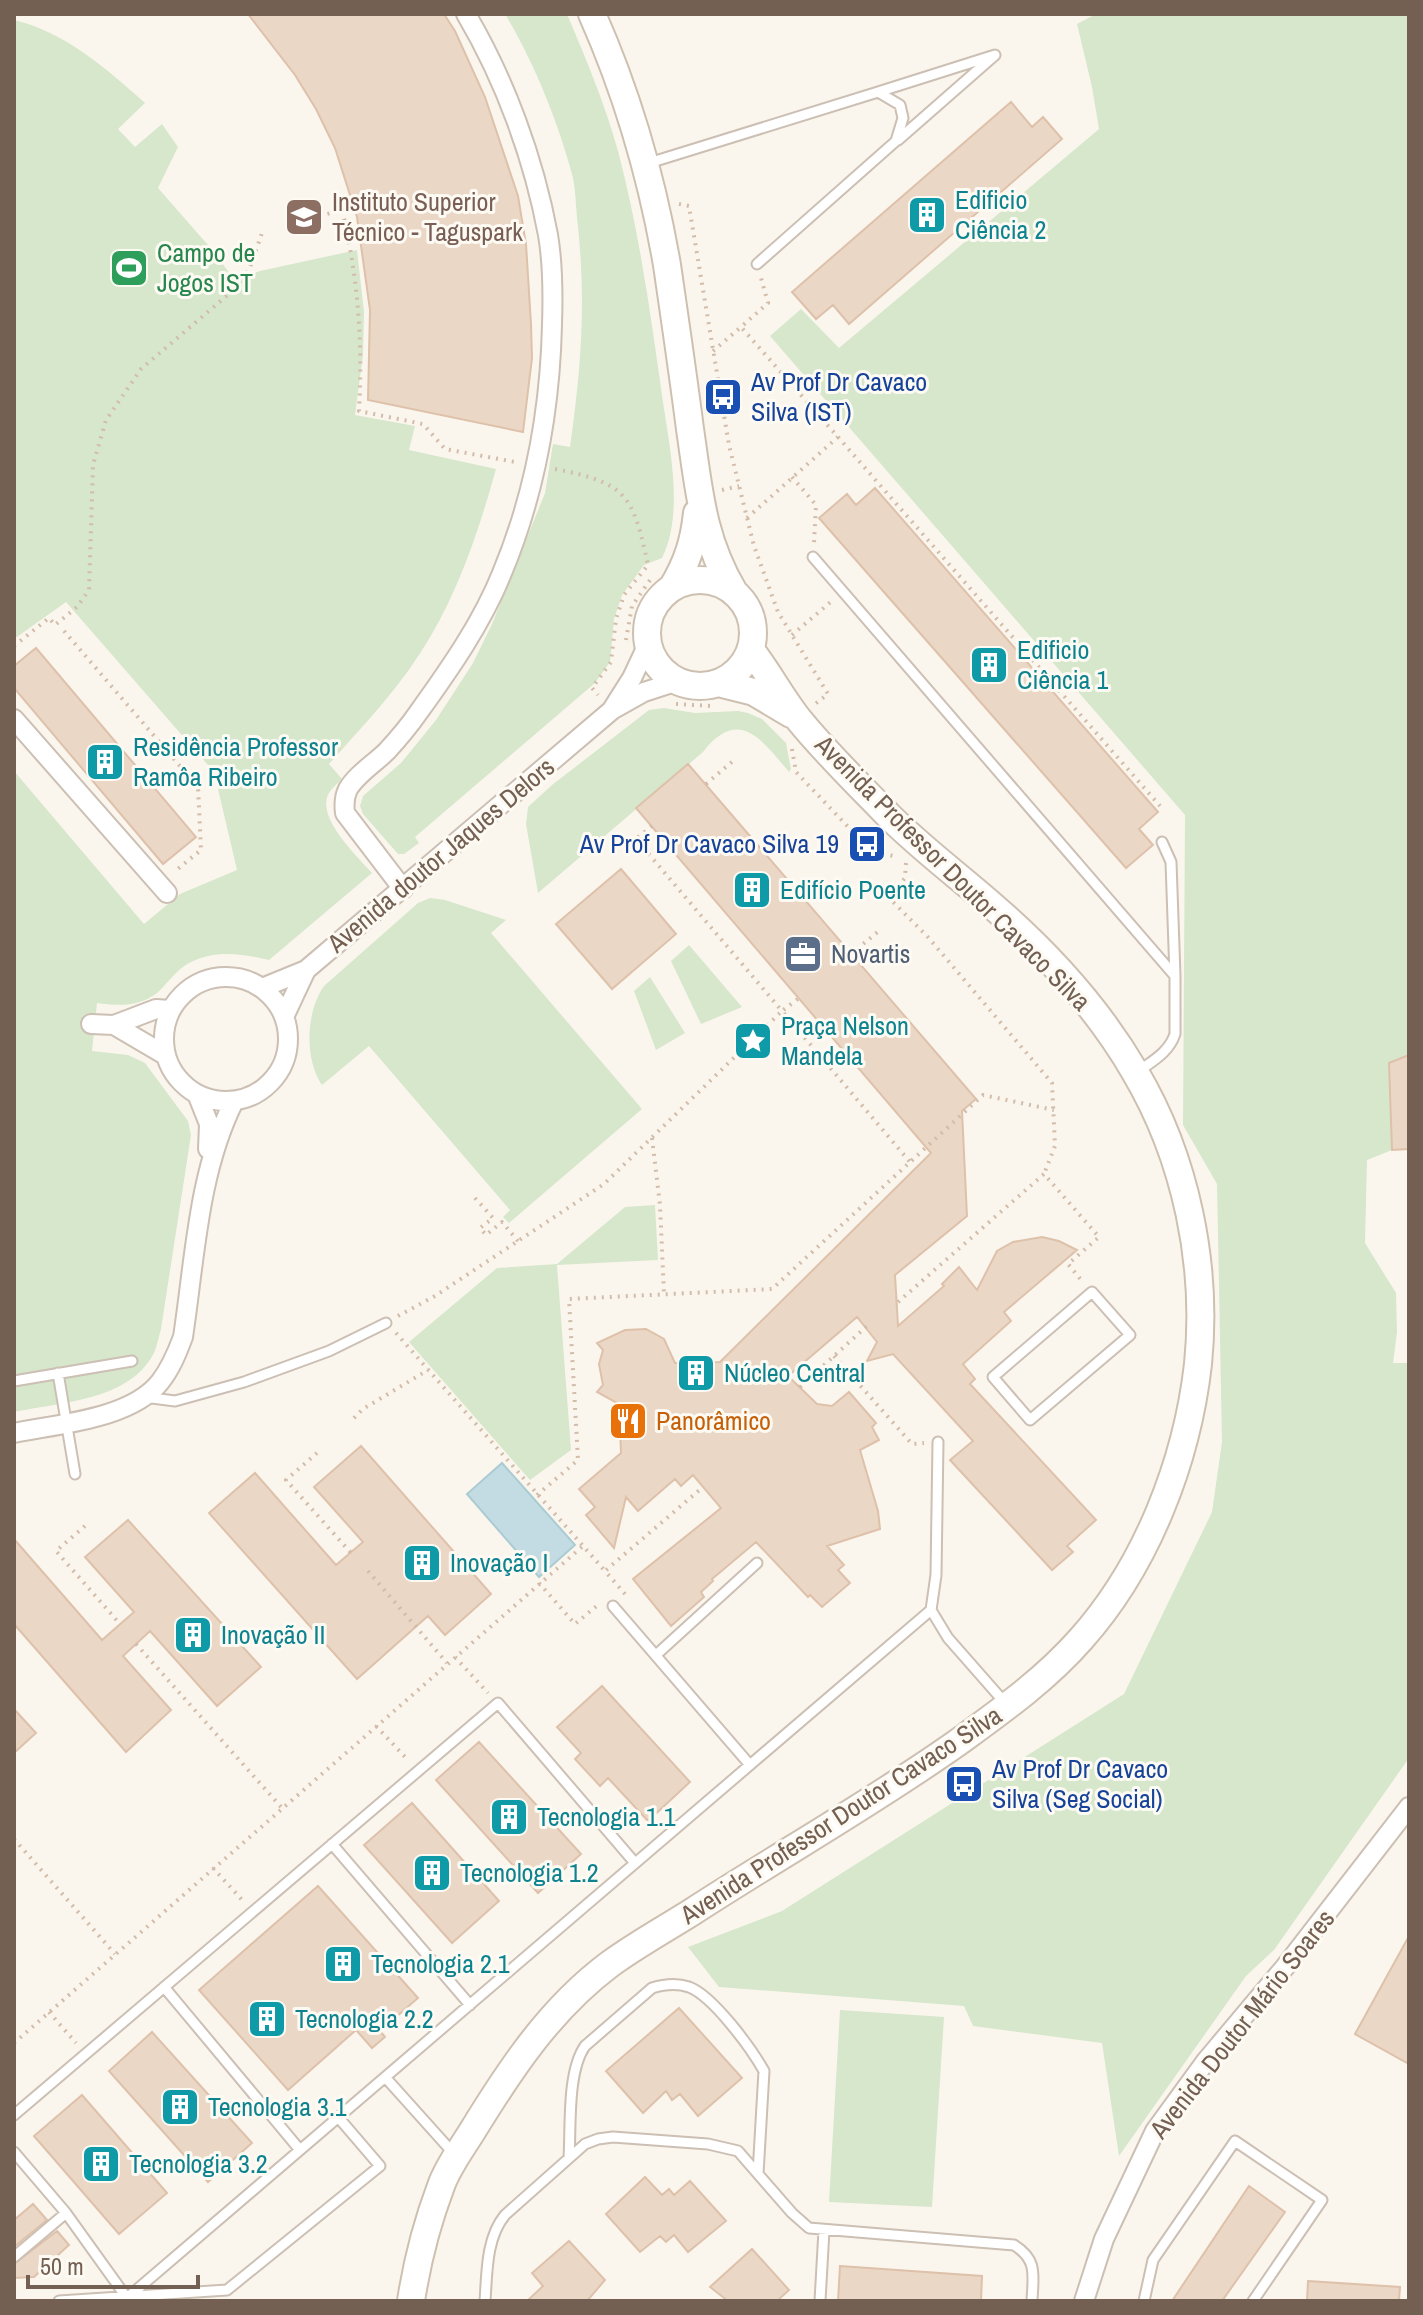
<svg xmlns="http://www.w3.org/2000/svg" width="1423" height="2315" viewBox="0 0 1423 2315" font-family="'Archivo Narrow',sans-serif">
	<style>
		.green { fill: #d6e7cc }
		.water { fill: #c3dce3; stroke: #abcbd3; stroke-width: 2 }
		.building { fill: #ebd7c6; stroke: #dec1aa; stroke-width: 2 }
		.lines { fill: none; stroke-linecap: round; stroke-linejoin: round }
		.lane-casing { stroke: #ccbfb4; stroke-width: 13 }
		.street-casing { stroke: #ccbfb4; stroke-width: 22 }
		.secondary-casing { stroke: #cec0b1; stroke-width: 30 }
		.path { stroke: #d2bcaa; stroke-width: 4; stroke-dasharray: 2 6; stroke-linecap: butt }
		.lane { stroke: #fff; stroke-width: 9 }
		.street { stroke: #fff; stroke-width: 18 }
		.secondary { stroke: #fff; stroke-width: 26 }
		.labels { text-anchor: middle; stroke-width: 6; stroke-linejoin: round; paint-order: stroke }
		.culture-label { font-size: 26px; fill: #0d838f; stroke: #fdfaf3; text-anchor: start }
		.education-label { font-size: 26px; fill: #785e54; stroke: #fdfaf3; text-anchor: start }
		.leisure-label { font-size: 26px; fill: #27864d; stroke: #fdfaf3; text-anchor: start }
		.transit-label { font-size: 26px; fill: #164399; stroke: #fdfaf3; text-anchor: start }
		.street-label { font-size: 26px; fill: #746052; stroke: #fdfaf3 }
		.service-label { font-size: 26px; fill: #4e5e75; stroke: #fdfaf3; text-anchor: start }
		.food-label { font-size: 26px; fill: #c56008; stroke: #fdfaf3; text-anchor: start }
	</style>
	<rect width="100%" height="100%" fill="#fbf6ed"/>
	<path class="green" d="M505 14H567C586 59 605 104 618 151 640 234 651 318 663 402 670 449 684 514 662 558L644 565 622 595 614 619 610 662 595 683 415 837 419 843 404 854H398L363 814 360 806 363 796 401 763 436 720 473 663 492 624 545 493 553 444 570 447C581 370 586 304 578 227 576 211 576 194 573 178 559 124 534 62 505 14Z
		M1096 14H1409V1055L1389 1064 1392 1150 1367 1160 1365 1243 1396 1293 1397 1332 1393 1363H1409V1758L1274 1950 1246 1976 1119 2156 1102 2043 973 2026 964 2006 719 1987 688 1947 782 1911 1124 1694 1212 1512 1222 1442 1217 1184 1183 1125 1185 815 770 336 801 309 839 348 1099 129 1092 87 1077 24Z
		M14 20C65 32 107 69 145 103L118 129 135 147 162 124 178 147 158 188 215 253 230 274 227 284 260 271 357 250 364 312 363 355 355 415 415 426 409 450 496 469C478 534 456 599 419 655 393 695 360 729 329 764L342 779C338 783 332 788 329 793 315 817 357 856 372 873L269 960C242 954 216 949 189 963 176 970 168 983 157 993 139 1007 118 1006 97 1003L92 1051 128 1055 145 1063 188 1121 191 1135 161 1329C159 1336 157 1346 154 1353 129 1401 61 1402 14 1412V771L144 924 180 894 237 870 214 772 66 602 14 639Z
		M664 708 695 713 738 711 748 713 762 719 786 743 791 769 789 772C762 740 739 706 703 752L538 893 526 824 528 807 552 785 649 710Z
		M430 898 445 900 506 920 491 933 642 1109 509 1223 503 1217 510 1210 369 1046 322 1085C304 1059 306 1011 324 986L418 903Z
		M689 945 742 1007 701 1024 671 961Z
		M650 977 685 1033 656 1050 634 991Z
		M655 1205 658 1260 557 1265 571 1450 530 1480 409 1342 497 1268 557 1264 625 1207Z
		M840 2010 944 2017 932 2207 829 2202Z"/>
	<path class="water" d="M502 1463 575 1545 539 1577 467 1494Z"/>
	<path class="building" d="M248 14H444L455 31 485 97 518 196 526 244 531 324 532 358 523 432 368 400 370 310 357 217 335 148 316 109 295 75Z
		M1011 102 1032 127 1043 117 1062 139 849 324 833 305 816 319 792 292Z
		M875 488 1158 812 1139 829 1153 845 1126 868 819 518 847 494 856 505Z
		M36 648 196 837 163 864 14 688V666Z
		M688 764 976 1099 962 1111 967 1216 895 1275 898 1326 944 1286 942 1284 959 1267 977 1290 997 1251 1013 1242 1042 1237 1059 1241 1077 1250 1004 1312 1011 1321 963 1364 975 1379 970 1384 1096 1520 1067 1546 1073 1552 1052 1570 950 1460 973 1441 893 1354 867 1361 877 1342 857 1317 788 1376 817 1404 832 1406 849 1392 876 1423 872 1427 879 1440 860 1450 878 1511 880 1529 827 1546 844 1565 838 1570 850 1583 822 1607 810 1595 808 1597 756 1542 712 1579 713 1581 701 1592 704 1597 671 1626 633 1579 721 1508 693 1475 681 1486 675 1479 638 1511 626 1497 614 1548 586 1515 595 1507 579 1489 621 1453 619 1404 597 1392 603 1385 599 1364 603 1350 597 1343 625 1330 646 1329 664 1339 675 1363 720 1362 931 1153 636 808Z
		M621 869 676 934 612 989 556 924Z
		M1409 1055V1149L1392 1150 1389 1063Z
		M361 1446 491 1594 445 1635 428 1616 357 1679 209 1513 255 1473 336 1565 363 1542 314 1487Z
		M128 1520 261 1667 217 1706 150 1631 123 1656 171 1710 126 1752 14 1624V1539L102 1640 134 1612 85 1557Z
		M602 1686 690 1782 648 1821 608 1778 600 1786 575 1759 581 1753 557 1727Z
		M14 1709 36 1733 14 1753Z
		M479 1742 581 1854 538 1893 436 1780Z
		M412 1803 499 1901 452 1943 364 1845Z
		M318 1886 418 1998 380 2031 385 2037 372 2048 356 2030 288 2090 199 1990Z
		M1409 1936V2064L1355 2034Z
		M679 2008 742 2078 698 2116 680 2094 672 2100 666 2091 643 2113 606 2071Z
		M152 2032 252 2143 208 2182 109 2071Z
		M82 2095 167 2193 119 2234 34 2136Z
		M645 2177 662 2195 669 2189 674 2195 690 2181 726 2221 688 2252 674 2235 666 2242 660 2236 640 2252 606 2214Z
		M1249 2186 1285 2212 1222 2301H1172Z
		M33 2204 47 2220 14 2247V2220Z
		M57 2231 69 2245 34 2277 14 2278V2264Z
		M569 2241 605 2280 587 2301H527L543 2286 532 2273Z
		M752 2249 789 2290 777 2301H728L710 2287Z
		M840 2266 982 2276 981 2301H838Z
		M1308 2281 1400 2287 1399 2301H1307Z"/>
	<g class="lines">
		<defs>
			<path id="lane" d="M878 92 995 55 898 140
				M649 163 878 92 900 105 903 118 896 141 757 264
				M813 557 1175 976V1034C1169 1052 1154 1060 1139 1071
				M1162 842 1171 862 1175 976
				M1092 1292 1130 1335 1030 1420 993 1377Z
				M58 1373 75 1474
				M14 1381 132 1361
				M144 1397 175 1401 244 1382 329 1351 386 1323
				M938 1442 936 1575 931 1610 948 1638 1006 1704
				M613 1606 750 1765
				M656 1655 757 1563
				M332 1844 470 2005
				M164 1987 300 2150
				M385 2077 455 2155
				M14 2115 498 1703 635 1863
				M14 2152 66 2213 127 2298
				M569 2158C571 2126 567 2072 585 2046L652 1988C665 1984 677 1983 689 1987 713 1996 751 2048 764 2071L758 2174
				M14 2257 66 2213
				M127 2298 931 1610
				M59 2301 227 2290 380 2166 338 2117
				M485 2301C487 2273 486 2238 505 2215L585 2144 598 2139 613 2137 708 2144 738 2151 792 2213 809 2228 1014 2245C1038 2260 1033 2275 1032 2301
				M820 2301 824 2230
				M1144 2301 1153 2260 1235 2141 1322 2200 1253 2301"/>
			<path id="street" d="M613 708 632 678 648 644
				M14 719 167 893
				M403 889 345 813C344 805 344 797 348 789 357 774 375 763 387 751 398 739 409 726 418 713 449 670 482 623 502 573 535 494 550 411 552 325 553 295 553 264 548 235 534 159 505 80 466 14
				M164 1039a62 62 0 1 1 124 0a62 62 0 1 1-124 0Z
				M262 988 306 970 612 710 644 692 678 681
				M284 1017 306 970
				M91 1024 114 1025 156 1009 170 1010
				M114 1025 165 1055
				M197 1094 209 1124 208 1149
				M14 1433C58 1424 131 1419 160 1382 171 1368 177 1353 183 1337 195 1258 198 1173 234 1101
				M1084 2301 1104 2239 1155 2131 1206 2061 1285 1967 1409 1807"/>
			<path id="secondary" d="M592 14C628 95 652 178 667 265 675 320 683 374 690 429 699 490 702 538 734 592
				M647 633a53 53 0 1 1 106 0a53 53 0 1 1-106 0Z
				M672 588C687 563 694 542 697 513
				M718 683 754 692 791 714
				M411 2301C417 2262 427 2223 441 2186 448 2166 462 2148 473 2130 511 2068 551 2008 610 1964 636 1945 665 1929 692 1912 780 1855 872 1803 957 1743 1001 1711 1045 1680 1081 1639 1147 1565 1187 1461 1198 1364 1208 1265 1186 1158 1135 1072 1099 1010 1049 955 995 908 960 877 922 849 889 816 859 785 827 754 800 721 782 699 769 673 751 650"/>
		</defs>
		<use href="#lane" class="lane-casing"/>
		<use href="#street" class="street-casing"/>
		<use href="#secondary" class="secondary-casing"/>
		<path class="path" d="M679 204 689 206 729 445 754 546 778 612 828 694 815 704
			M312 218 342 210C358 277 363 342 359 411L423 424 445 449 515 462
			M713 351 741 327
			M838 437 1160 806
			M555 469C628 483 633 496 648 565L624 595 616 619 611 662 592 688 598 695
			M792 477 816 505 814 543
			M722 490 739 486
			M747 518 838 437 741 327 768 303 761 278
			M64 631 198 787 201 850 174 872
			M792 635 833 600
			M626 640 632 606 650 580
			M14 646 49 618 55 625 77 607 89 590 93 465 106 420 141 369 230 293 249 270 262 233
			M676 704 711 706
			M792 749 796 772 870 850 897 857
			M706 784 733 761
			M652 826 636 839 782 1011 799 998
			M906 863 905 878 888 897 927 936 1052 1083 1055 1146 1044 1174
			M851 954 880 930
			M652 1138 660 1205 664 1294
			M475 1198 493 1218 480 1228 486 1235 502 1222 518 1241
			M898 1302 1044 1174 1099 1237 1068 1264 1082 1281
			M398 1316 435 1296 604 1184 782 1011 910 1162
			M396 1333 605 1571
			M834 1356 912 1444 924 1443
			M800 1387 868 1325
			M354 1418 363 1409 428 1370
			M317 1453 286 1480 351 1553
			M537 1495 578 1460 569 1299 772 1289 983 1095 1054 1110
			M85 1526 56 1551 120 1624
			M368 1571 447 1663
			M539 1583 575 1624 599 1604
			M625 1594 605 1571 703 1487
			M136 1644 282 1808
			M455 1657 488 1693
			M376 1726 407 1759
			M14 1839 115 1954
			M213 1868 244 1902
			M49 2012 76 2043
			M14 2043 583 1546"/>
		<use href="#lane" class="lane"/>
		<use href="#street" class="street"/>
		<use href="#secondary" class="secondary"/>
	</g>
	<defs>
		<symbol id="building-square" viewBox="-11 -11 22 22"><rect x="-9" y="-9" width="18" height="18" rx="4" fill="#0f9aa8" stroke="#fdfaf3"/><path d="M-4-6H4V6H1V3H-1V6H-4ZM-2.5-4.3h1.7v1.8h-1.7ZM.8-4.3h1.7v1.8H.8ZM-2.5-1h1.7V.8h-1.7ZM.8-1h1.7V.8H.8Z" fill="#fff"/></symbol>
		<symbol id="university-square" viewBox="-11 -11 22 22"><rect x="-9" y="-9" width="18" height="18" rx="4" fill="#8d6e63" stroke="#fdfaf3"/><path d="M0-5L7-2L0 1L-7-2ZM-4 1L0 2.5L4 1V4Q0 6-4 4Z" fill="#fff"/></symbol>
		<symbol id="stadium-square" viewBox="-11 -11 22 22"><rect x="-9" y="-9" width="18" height="18" rx="4" fill="#2e9e5b" stroke="#fdfaf3"/><path d="M0-5a6.5 5 0 1 0 0 10a6.5 5 0 1 0 0-10ZM-3.5-1.8h7v3.6h-7Z" fill="#fff"/></symbol>
		<symbol id="bus-square" viewBox="-11 -11 22 22"><rect x="-9" y="-9" width="18" height="18" rx="4" fill="#1a4fb4" stroke="#fdfaf3"/><path d="M-5-6H5V4H4V6H2V4H-2V6H-4V4H-5ZM-3.5-4V0h7V-4ZM-3.5 1.2v1.5H-2V1.2ZM2 1.2v1.5H3.5V1.2Z" fill="#fff"/></symbol>
		<symbol id="office-square" viewBox="-11 -11 22 22"><rect x="-9" y="-9" width="18" height="18" rx="4" fill="#5c6f8a" stroke="#fdfaf3"/><path d="M-6-3h4V-5.5h4V-3h4V5H-6ZM-1-4.5V-3h2v-1.5ZM-6 0V1H6V0Z" fill="#fff"/></symbol>
		<symbol id="sight-square" viewBox="-11 -11 22 22"><rect x="-9" y="-9" width="18" height="18" rx="4" fill="#0f9aa8" stroke="#fdfaf3"/><path d="M0-6L1.8-2.2L6-1.7L2.9 1.2L3.7 5.4L0 3.3L-3.7 5.4L-2.9 1.2L-6-1.7L-1.8-2.2Z" fill="#fff"/></symbol>
		<symbol id="restaurant-square" viewBox="-11 -11 22 22"><rect x="-9" y="-9" width="18" height="18" rx="4" fill="#e8710a" stroke="#fdfaf3"/><path d="M-5-6h1v4h1v-4h1v4h1v-4h1v5L-1.5 .5V6h-2V.5L-5-1ZM5-6V6H3V1.5H1.5Q1.5-4 5-6Z" fill="#fff"/></symbol>
	</defs>
	<g fill-rule="evenodd">
		<use href="#building-square" x="905" y="193" width="44" height="44"/>
		<use href="#university-square" x="282" y="195" width="44" height="44"/>
		<use href="#stadium-square" x="107" y="246" width="44" height="44"/>
		<use href="#bus-square" x="701" y="375" width="44" height="44"/>
		<use href="#building-square" x="967" y="643" width="44" height="44"/>
		<use href="#building-square" x="83" y="740" width="44" height="44"/>
		<use href="#bus-square" x="845" y="822" width="44" height="44"/>
		<use href="#building-square" x="730" y="868" width="44" height="44"/>
		<use href="#office-square" x="781" y="932" width="44" height="44"/>
		<use href="#sight-square" x="731" y="1019" width="44" height="44"/>
		<use href="#building-square" x="674" y="1351" width="44" height="44"/>
		<use href="#restaurant-square" x="606" y="1399" width="44" height="44"/>
		<use href="#building-square" x="400" y="1541" width="44" height="44"/>
		<use href="#building-square" x="171" y="1613" width="44" height="44"/>
		<use href="#bus-square" x="942" y="1762" width="44" height="44"/>
		<use href="#building-square" x="487" y="1795" width="44" height="44"/>
		<use href="#building-square" x="410" y="1851" width="44" height="44"/>
		<use href="#building-square" x="321" y="1942" width="44" height="44"/>
		<use href="#building-square" x="245" y="1997" width="44" height="44"/>
		<use href="#building-square" x="158" y="2085" width="44" height="44"/>
		<use href="#building-square" x="79" y="2142" width="44" height="44"/>
	</g>
	<g class="labels">
		<g class="culture-label">
			<text x="955" y="209">Edificio<tspan x="955" dy="30">Ciência 2</tspan></text>
			<text x="1017" y="659">Edificio<tspan x="1017" dy="30">Ciência 1</tspan></text>
			<text x="133" y="756">Residência Professor<tspan x="133" dy="30">Ramôa Ribeiro</tspan></text>
			<text x="780" y="899">Edifício Poente</text>
			<text x="781" y="1035">Praça Nelson<tspan x="781" dy="30">Mandela</tspan></text>
			<text x="724" y="1382">Núcleo Central</text>
			<text x="450" y="1572">Inovação I</text>
			<text x="221" y="1644">Inovação II</text>
			<text x="537" y="1826">Tecnologia 1.1</text>
			<text x="460" y="1882">Tecnologia 1.2</text>
			<text x="371" y="1973">Tecnologia 2.1</text>
			<text x="295" y="2028">Tecnologia 2.2</text>
			<text x="208" y="2116">Tecnologia 3.1</text>
			<text x="129" y="2173">Tecnologia 3.2</text>
		</g>
		<g class="education-label">
			<text x="332" y="211">Instituto Superior<tspan x="332" dy="30">Técnico - Taguspark</tspan></text>
		</g>
		<g class="leisure-label">
			<text x="157" y="262">Campo de<tspan x="157" dy="30">Jogos IST</tspan></text>
		</g>
		<g class="transit-label">
			<text x="751" y="391">Av Prof Dr Cavaco<tspan x="751" dy="30">Silva (IST)</tspan></text>
			<text x="839" y="853" text-anchor="end">Av Prof Dr Cavaco Silva 19</text>
			<text x="992" y="1778">Av Prof Dr Cavaco<tspan x="992" dy="30">Silva (Seg Social)</tspan></text>
		</g>
		<g class="street-label">
			<text transform="translate(441 855) rotate(-40)" y="9">Avenida doutor Jaques Delors</text>
			<text transform="translate(953 873) rotate(45)" y="9">Avenida Professor Doutor Cavaco Silva</text>
			<text transform="translate(841 1815) rotate(-33)" y="9">Avenida Professor Doutor Cavaco Silva</text>
			<text transform="translate(1242 2024) rotate(-52)" y="9">Avenida Doutor Mário Soares</text>
		</g>
		<g class="service-label">
			<text x="831" y="963">Novartis</text>
		</g>
		<g class="food-label">
			<text x="656" y="1430">Panorâmico</text>
		</g>
	</g>
	<rect width="1423" height="2315" fill="none" stroke="#746052" stroke-width="32"/>
	<path d="M28 2275v12h170v-12" fill="none" stroke="#746052" stroke-width="4"/>
	<text x="40" y="2275" font-size="24" fill="#746052" stroke="#fdfaf3" stroke-width="6" paint-order="stroke">50 m</text>
</svg>
